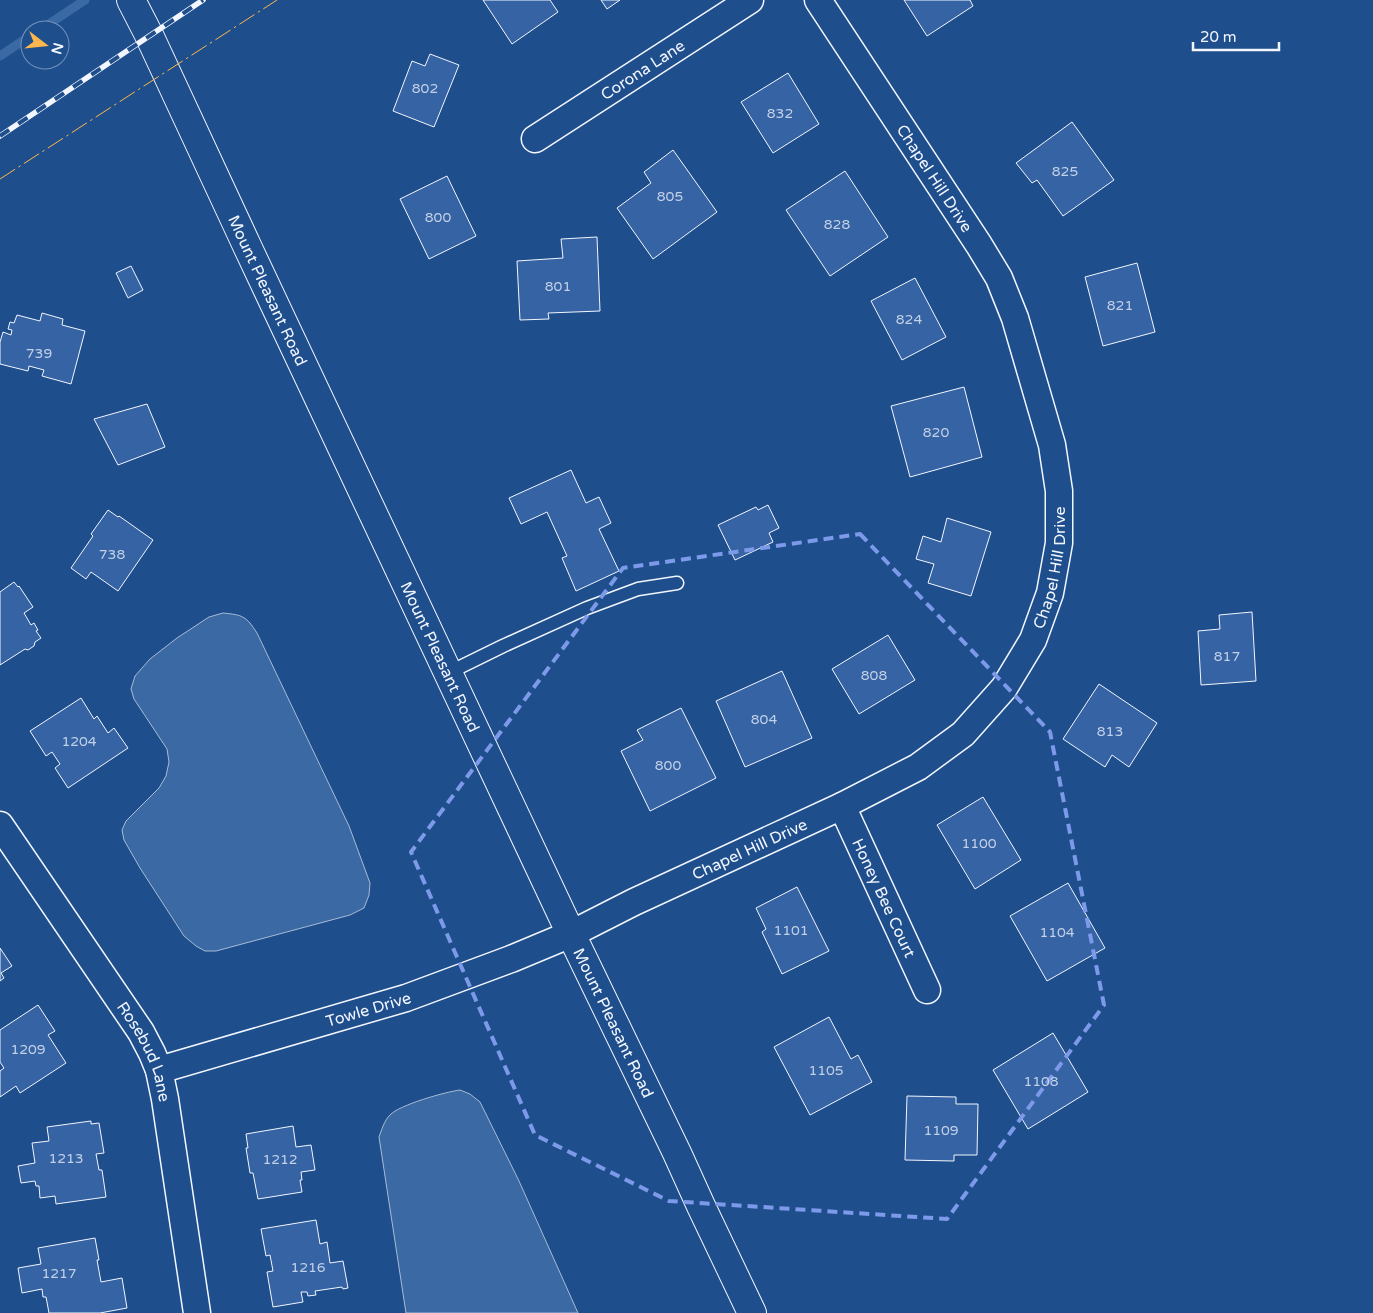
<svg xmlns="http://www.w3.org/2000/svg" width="1373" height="1313" viewBox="0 0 1373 1313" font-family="'Varela Round',sans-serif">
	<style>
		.water { fill: #3b69a3; stroke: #a8bbd7 }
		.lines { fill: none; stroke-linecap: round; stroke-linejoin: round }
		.stream { stroke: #3b69a3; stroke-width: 9 }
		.building { fill: #3563a3; stroke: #f2f6ff }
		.service-casing { stroke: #f2f6ff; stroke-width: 15 }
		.minor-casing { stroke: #f2f6ff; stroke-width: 29 }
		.trunk-casing { stroke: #f2f6ff; stroke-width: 30 }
		.service { stroke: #1f4e8c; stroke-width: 12 }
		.minor { stroke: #1f4e8c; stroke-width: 26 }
		.trunk { stroke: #1f4e8c; stroke-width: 28 }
		.rail-casing { stroke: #f2f6ff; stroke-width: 5.5 }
		.rail { stroke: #1f4e8c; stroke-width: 4; stroke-dasharray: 11; stroke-linecap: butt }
		.power { stroke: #ffb74d; stroke-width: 1; stroke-dasharray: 18 4 2.5 4; stroke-linecap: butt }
		.marked { fill: none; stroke: #7d9aea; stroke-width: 4; stroke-dasharray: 10 6; stroke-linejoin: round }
		.labels { text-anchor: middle; stroke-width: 4; stroke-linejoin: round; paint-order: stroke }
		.number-label { font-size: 14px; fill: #c3d1e8 }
		.street-label { font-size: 16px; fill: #f2f6ff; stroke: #1f4e8c }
	</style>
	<rect width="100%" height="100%" fill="#1f4e8c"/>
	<path class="water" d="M223 613C243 615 246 616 257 633L349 826 370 883 369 895 364 908 350 915 216 951H205L196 946 184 936 140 868 124 840 122 830 126 821 159 788 166 776 169 762 167 749 134 699 131 689 135 676 150 659 177 638 209 617Z
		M460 1090 470 1094 480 1102 519 1181 578 1313H406L379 1137C382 1129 384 1121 390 1115 399 1105 445 1092 460 1090Z"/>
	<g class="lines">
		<path class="stream" d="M40 30 85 0
			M0 56 30 36"/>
	</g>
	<path class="building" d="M483 0H550L558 12 512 44Z
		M601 0H620L607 9Z
		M904 0H970L973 6 927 36Z
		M430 54 459 65 434 127 393 111 412 61 425 66Z
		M788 73 819 124 773 153 741 102Z
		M1072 122 1114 180 1063 216 1037 180 1032 183 1016 163Z
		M673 150 717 212 653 259 617 208 651 183 644 172Z
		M845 171 888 237 830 276 786 210Z
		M447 176 476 236 429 259 400 199Z
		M597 237 600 311 548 313 549 319 520 320 517 261 563 258 561 239Z
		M1137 263 1155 332 1103 346 1085 277Z
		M131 266 143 290 128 298 116 273Z
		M915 278 946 337 902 360 871 301Z
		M42 313 63 319 62 325 85 331 71 384 42 376 44 370 29 366 28 371 0 364V342L3 332 11 335 12 330 8 329 10 322 14 323 17 315 40 321Z
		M964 387 982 457 910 477 891 406Z
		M147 404 165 447 118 465 94 419Z
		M571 470 586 503 599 497 611 523 599 529 619 571 576 591 562 558 567 556 547 512 521 524 509 498Z
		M768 505 779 528 769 533 773 542 735 560 718 525 756 507 758 510Z
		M108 510 118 517 119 516 153 540 118 591 91 572 86 579 71 568 93 536 91 534Z
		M947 518 991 532 971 596 928 583 934 564 916 559 923 536 941 542Z
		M14 582 18 587 19 586 33 607 24 613 31 625 34 623 38 630 36 631 41 638 35 642 34 646 28 650 25 649 0 665V592Z
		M1252 612 1256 681 1201 685 1198 631 1220 629 1219 615Z
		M888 635 915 680 859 714 832 669Z
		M782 671 812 738 745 767 716 701Z
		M1099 684 1157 723 1129 767 1112 755 1105 767 1063 739Z
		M81 698 94 719 97 716 108 733 114 728 128 748 68 788 55 768 60 764 52 752 46 756 30 731Z
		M681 708 716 778 650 811 621 751 643 740 637 730Z
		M983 797 1021 860 975 889 937 825Z
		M1068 883 1105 948 1047 981 1010 916Z
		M797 887 829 951 782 974 762 932 766 929 756 908Z
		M0 948 12 966 1 973 4 978 0 981Z
		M38 1005 55 1031 48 1035 66 1063 20 1093 16 1086 0 1097V1071L4 1068 0 1062V1030Z
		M829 1017 851 1059 858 1055 872 1082 810 1115 774 1047Z
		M1053 1033 1088 1092 1028 1129 993 1070Z
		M907 1096 956 1097V1104H978L977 1155H954V1161L905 1160Z
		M91 1121V1124L99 1123 104 1153 96 1154 99 1170H102L106 1197 56 1204 55 1196 40 1198 39 1186H36L35 1181 21 1183 18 1166 35 1163 32 1143 49 1141 47 1127Z
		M293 1126 296 1147 311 1145 315 1170 301 1172 302 1180H300L302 1192 258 1199 253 1173H250L246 1148H248L246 1134Z
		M316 1220 320 1244 327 1242 330 1263 343 1261 348 1288 343 1289 342 1287 315 1291 316 1295 308 1296 307 1292H301L303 1302 273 1307 267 1272 273 1271 270 1255 266 1256 261 1229Z
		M95 1238 99 1260H97L101 1282 122 1278 127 1308 100 1313H49L46 1297H43L42 1289 22 1293 18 1268 41 1264 38 1248Z"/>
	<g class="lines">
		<defs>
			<path id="service" d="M448 673 503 646 587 608 638 589 677 583"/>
			<g id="minor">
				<path id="s1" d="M535 139 750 0"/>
				<path id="s2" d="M842 806 927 990"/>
				<path id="s3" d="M0 825 141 1032 152 1053 159 1070 165 1099 197 1313"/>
				<path id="s4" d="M159 1070 406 998 511 959 571 934 634 902 842 806 918 767 963 734 1004 688 1033 640 1050 593 1059 543V491L1052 445 1015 318 999 278 979 245 818 0"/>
			</g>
			<g id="trunk">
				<path id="s5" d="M131 0 149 35 248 248 571 934 677 1153 701 1206 752 1313"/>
			</g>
		</defs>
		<use href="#service" class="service-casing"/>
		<use href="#minor" class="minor-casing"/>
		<use href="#trunk" class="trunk-casing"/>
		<use href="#service" class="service"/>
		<use href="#minor" class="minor"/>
		<use href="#trunk" class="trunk"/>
		<defs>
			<path id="rail" d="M0 136 203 0"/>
		</defs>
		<use href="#rail" class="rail-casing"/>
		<use href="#rail" class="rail"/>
		<path class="power" d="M0 179 277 0"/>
	</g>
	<path class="marked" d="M860 534 1050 732 1104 1005 947 1219 669 1201 535 1135 411 852 623 568Z"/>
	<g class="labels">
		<g class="number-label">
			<text x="425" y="93">802</text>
			<text x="780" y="118">832</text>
			<text x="1065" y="176">825</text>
			<text x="670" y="201">805</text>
			<text x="438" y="222">800</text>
			<text x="837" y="229">828</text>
			<text x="558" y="291">801</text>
			<text x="1120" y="310">821</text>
			<text x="909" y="324">824</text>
			<text x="39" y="358">739</text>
			<text x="936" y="437">820</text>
			<text x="112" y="559">738</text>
			<text x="1227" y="661">817</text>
			<text x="874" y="680">808</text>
			<text x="764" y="724">804</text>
			<text x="1110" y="736">813</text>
			<text x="79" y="746">1204</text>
			<text x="668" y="770">800</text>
			<text x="979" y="848">1100</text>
			<text x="791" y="935">1101</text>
			<text x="1057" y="937">1104</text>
			<text x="28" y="1054">1209</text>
			<text x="826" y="1075">1105</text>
			<text x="1041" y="1086">1108</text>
			<text x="941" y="1135">1109</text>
			<text x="66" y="1163">1213</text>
			<text x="280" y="1164">1212</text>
			<text x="308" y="1272">1216</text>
			<text x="59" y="1278">1217</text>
		</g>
		<g class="street-label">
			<text dy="6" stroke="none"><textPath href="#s1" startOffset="128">Corona Lane</textPath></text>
			<text transform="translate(935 178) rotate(57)" y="6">Chapel Hill Drive</text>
			<text dy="6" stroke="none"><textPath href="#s5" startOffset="321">Mount Pleasant Road</textPath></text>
			<text dy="6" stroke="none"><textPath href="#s4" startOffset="1068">Chapel Hill Drive</textPath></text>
			<text dy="6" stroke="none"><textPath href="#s5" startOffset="726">Mount Pleasant Road</textPath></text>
			<text dy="6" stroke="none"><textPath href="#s4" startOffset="632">Chapel Hill Drive</textPath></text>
			<text dy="6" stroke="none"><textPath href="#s2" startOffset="101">Honey Bee Court</textPath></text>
			<text dy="6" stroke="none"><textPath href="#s4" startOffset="218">Towle Drive</textPath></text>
			<text dy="6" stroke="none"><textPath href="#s5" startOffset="1131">Mount Pleasant Road</textPath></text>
			<text dy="6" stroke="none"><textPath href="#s3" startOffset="270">Rosebud Lane</textPath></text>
		</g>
	</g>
	<g transform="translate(45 45) rotate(106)"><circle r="24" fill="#1f4e8c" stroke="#7391ba"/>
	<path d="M0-4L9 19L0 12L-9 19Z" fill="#ffb74d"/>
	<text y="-8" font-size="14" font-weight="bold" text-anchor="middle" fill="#f2f6ff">N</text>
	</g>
	<path d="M1193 42v8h86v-8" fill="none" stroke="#f2f6ff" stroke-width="2.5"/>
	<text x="1200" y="42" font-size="15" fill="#f2f6ff" stroke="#1f4e8c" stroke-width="4" paint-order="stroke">20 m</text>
</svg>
